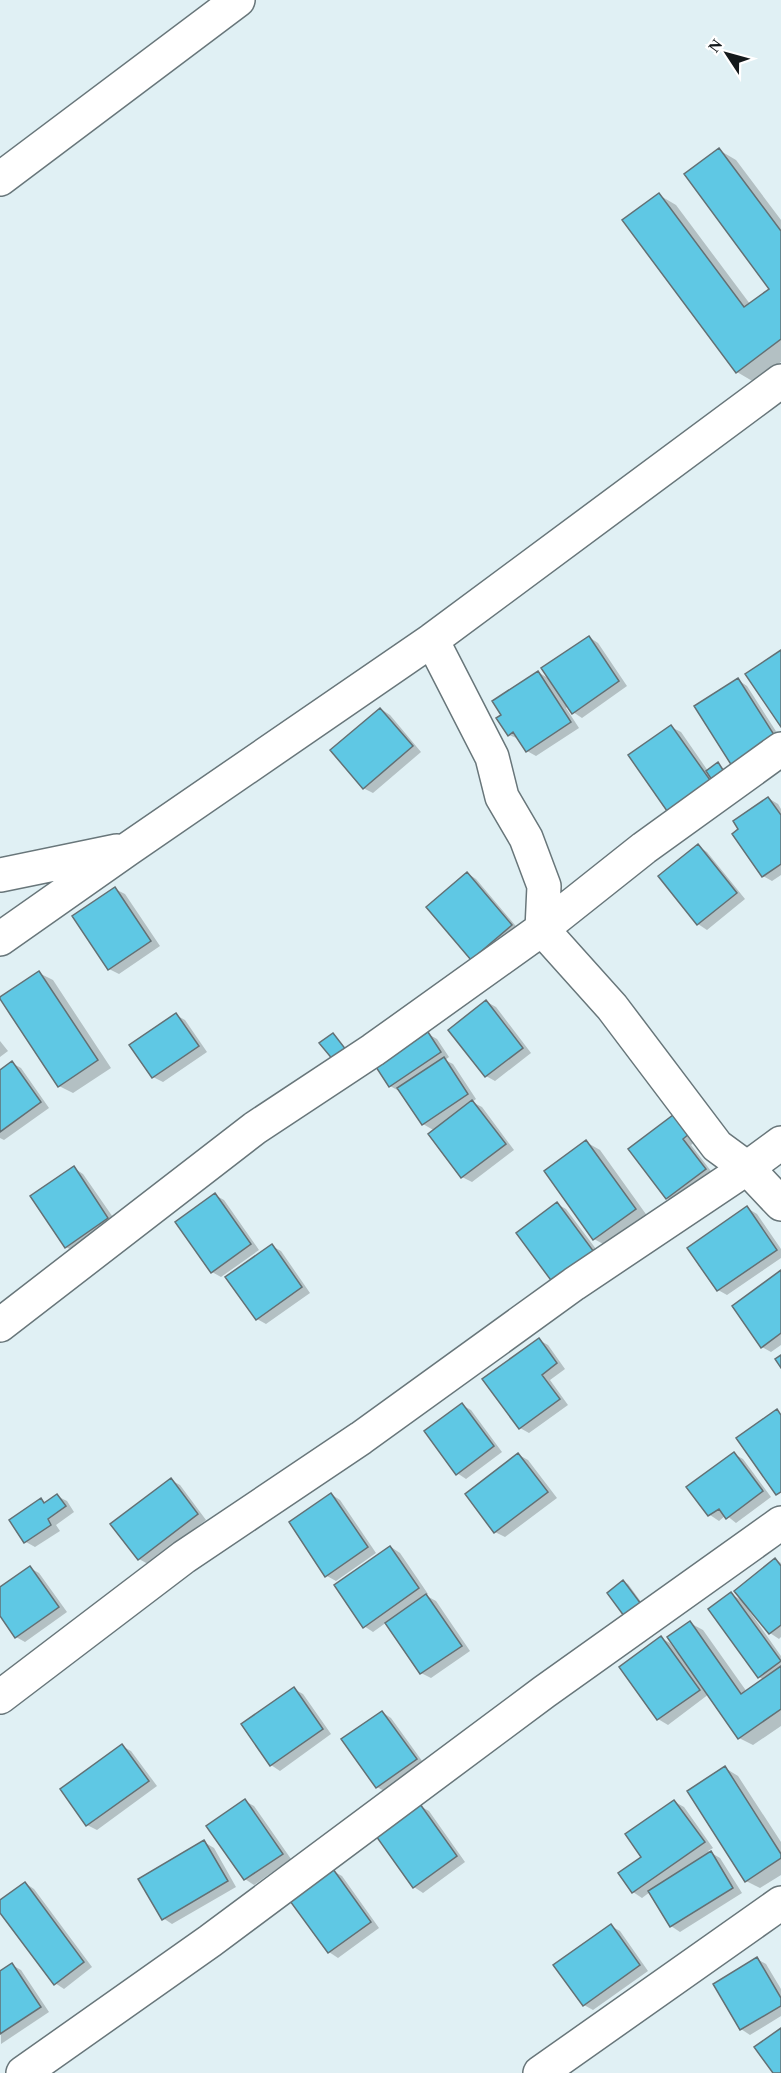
<svg xmlns="http://www.w3.org/2000/svg" width="781" height="2073" viewBox="0 0 781 2073" font-family="Georgia,serif">
	<style>
		.shadow { fill: #0003 }
		.building { fill: #5fc8e4; stroke: #637074; stroke-width: 1.5 }
		.lines { fill: none; stroke-linecap: round; stroke-linejoin: round }
		.minor-casing { stroke: #68767a; stroke-width: 36 }
		.minor { stroke: #fff; stroke-width: 33 }
	</style>
	<rect width="100%" height="100%" fill="#e0f0f4"/>
	<path class="shadow" d="M719 150 736 160 781 220V362L754 382 737 372 659 195 676 205 750 304 771 289Z
		M589 637 598 643 627 686 582 718 573 712 568 706 566 708 579 728 536 756 527 751 519 739 509 735 538 672 551 680Z
		M738 680 747 686 781 739V746Z
		M381 709 390 715 421 752 373 793 363 788Z
		M671 727 681 732 708 771 718 764 722 767 732 780 678 815 668 810Z
		M768 798 778 804 781 809V875L772 881 763 876Z
		M698 846 707 852 745 899 707 930 698 924Z
		M467 873 476 879 520 931 481 964 472 959Z
		M115 889 125 894 160 946 119 974 109 969Z
		M39 973 53 980 111 1068 73 1093 59 1086Z
		M487 1002 496 1007 531 1053 495 1081 486 1076Z
		M176 1015 185 1020 207 1052 163 1082 153 1077Z
		M428 1034 437 1039 449 1057 445 1060 453 1064 476 1099 472 1102 482 1107 514 1150 472 1182 462 1177 435 1131 423 1124 399 1091 390 1086Z
		M0 1041 8 1051 0 1057Z
		M12 1063 21 1068 49 1108 4 1140 0 1138V1072Z
		M681 1110 704 1134 691 1145 714 1175 676 1203 667 1198Z
		M586 1142 600 1150 648 1217 607 1246 594 1239Z
		M74 1168 83 1174 117 1223 75 1252 66 1247Z
		M215 1195 224 1200 259 1250 221 1277 212 1272Z
		M557 1204 566 1209 602 1257 563 1287Z
		M747 1208 757 1214 781 1249V1258L727 1295 718 1290Z
		M272 1246 281 1251 310 1293 266 1324 257 1319Z
		M781 1272V1345L771 1352 762 1347Z
		M539 1340 548 1345 565 1369 550 1380 568 1405 529 1433 520 1428Z
		M462 1405 471 1410 502 1452 466 1479 457 1473Z
		M734 1454 743 1459 771 1497 736 1523 726 1515 719 1521 710 1515 689 1487Z
		M519 1455 528 1460 557 1498 505 1537 495 1532Z
		M171 1480 180 1485 206 1520 148 1564 139 1559Z
		M331 1494 340 1500 376 1553 336 1581 327 1576Z
		M57 1496 67 1501 74 1512 56 1525 60 1531 35 1547 26 1542 11 1521 41 1500 47 1503Z
		M391 1547 400 1553 428 1594 425 1595 436 1601 470 1651 431 1678 421 1673 387 1622 373 1632 364 1626Z
		M775 1559 781 1563V1637L779 1639 770 1633 752 1610 750 1612 781 1656V1726L753 1745 739 1738 709 1694 668 1725 658 1719 621 1668 661 1638 670 1643 677 1652 690 1623 703 1630 747 1692 764 1680 759 1677 731 1594 743 1601Z
		M30 1568 39 1573 67 1612 25 1642 16 1637 0 1614V1589Z
		M624 1582 628 1584 644 1606 626 1614Z
		M294 1689 303 1694 331 1734 280 1771 271 1765 243 1724Z
		M382 1712 391 1718 425 1765 386 1792 377 1787Z
		M122 1746 131 1751 157 1786 97 1830 87 1825 62 1789Z
		M725 1768 738 1776 781 1842V1875L760 1888 746 1881Z
		M245 1801 254 1806 291 1859 254 1885 245 1879Z
		M675 1802 684 1807 713 1848 708 1851 720 1858 742 1893 680 1932 671 1926 650 1892 642 1898 633 1892 620 1874 643 1857Z
		M420 1806 429 1811 465 1862 423 1893 414 1887 378 1836Z
		M204 1842 214 1848 236 1887 172 1924 163 1918Z
		M333 1871 342 1876 379 1928 338 1958 329 1952Z
		M25 1883 34 1889 92 1967 64 1989 55 1983 0 1910V1902Z
		M611 1926 620 1931 648 1971 593 2010 584 2005Z
		M757 1959 766 1964 781 1989V2016L750 2035 741 2029Z
		M12 1965 21 1970 49 2012 1 2044 0 1973Z"/>
	<path class="building" d="M719 148 781 231V339L736 373 622 220 659 193 744 307 769 289 684 174Z
		M589 636 619 681 572 714 541 668Z
		M781 650V727L745 674Z
		M538 671 571 722 526 752 513 732 508 736 496 718 501 715 492 701Z
		M738 678 776 738 732 766 694 706Z
		M380 708 413 746 363 789 330 750Z
		M671 725 710 780 667 811 628 755Z
		M718 762 728 778 716 786 706 771Z
		M768 797 781 815V864L762 877 732 834 738 829 733 821Z
		M698 844 737 893 697 925 658 876Z
		M467 872 512 925 471 960 426 907Z
		M115 887 151 941 108 970 72 916Z
		M39 971 98 1060 58 1087 0 999V997Z
		M486 1000 523 1048 485 1077 448 1030Z
		M176 1013 199 1046 152 1078 129 1045Z
		M428 1032 441 1052 389 1087 376 1067Z
		M333 1033 347 1051 334 1061 319 1043Z
		M444 1057 468 1094 422 1125 397 1088Z
		M12 1061 41 1102 0 1132V1070Z
		M472 1100 506 1144 461 1178 428 1134Z
		M681 1109 696 1128 683 1139 706 1169 666 1199 628 1149Z
		M586 1140 636 1209 593 1240 544 1171Z
		M74 1166 108 1218 65 1248 30 1196Z
		M215 1193 251 1244 211 1273 175 1222Z
		M557 1202 594 1252 553 1283 516 1233Z
		M747 1206 777 1250 717 1291 687 1248Z
		M272 1244 302 1287 256 1320 225 1277Z
		M781 1270V1333L761 1348 732 1306Z
		M539 1338 557 1363 542 1375 560 1399 519 1429 482 1379Z
		M781 1355V1368L775 1359Z
		M462 1403 494 1446 456 1475 424 1431Z
		M777 1409 781 1415V1492L776 1495 736 1438Z
		M734 1452 763 1491 726 1519 719 1509 708 1516 686 1487Z
		M518 1453 548 1492 494 1533 465 1494Z
		M171 1478 198 1514 138 1560 110 1524Z
		M331 1493 368 1547 325 1577 289 1522Z
		M57 1494 66 1506 48 1519 51 1525 24 1543 9 1520 41 1498 44 1503Z
		M390 1546 419 1588 363 1628 334 1585Z
		M775 1558 781 1566V1625L769 1634 734 1591Z
		M30 1566 59 1607 15 1638 0 1616V1587Z
		M623 1580 641 1604 624 1616 607 1593Z
		M731 1592 781 1661 758 1678 708 1609Z
		M426 1594 462 1646 420 1674 385 1623Z
		M690 1621 741 1694 781 1666V1709L738 1739 667 1637Z
		M661 1636 700 1690 657 1720 619 1667Z
		M294 1687 323 1729 270 1766 241 1724Z
		M382 1711 417 1759 376 1788 341 1739Z
		M122 1744 149 1781 86 1826 60 1789Z
		M725 1766 781 1854V1858L745 1882 687 1791Z
		M245 1799 283 1854 244 1880 206 1826Z
		M674 1800 705 1842 632 1893 618 1873 641 1857 625 1834Z
		M420 1804 457 1856 413 1888 376 1836Z
		M204 1840 228 1881 162 1920 138 1879Z
		M711 1851 733 1888 670 1927 648 1891Z
		M333 1869 371 1922 328 1953 290 1901Z
		M25 1882 84 1962 54 1985 0 1913V1900Z
		M611 1924 640 1965 583 2006 553 1965Z
		M757 1957 781 1998V2006L740 2030 713 1984Z
		M12 1963 41 2007 0 2034V1971Z
		M781 2028V2073H773L754 2047Z"/>
	<g class="lines">
		<defs>
			<path id="minor" d="M0 179 238 0
				M432 640 492 757 502 797 526 838 544 886 542 929 612 1007 717 1146 747 1168 781 1204
				M0 875 117 851
				M0 939 128 849 432 640 781 381
				M0 1325 255 1128 373 1050 542 929 644 848 781 749
				M0 1697 184 1557 361 1438 574 1284 747 1168 781 1143
				M23 2073 210 1941 544 1692 781 1523
				M540 2073 781 1903"/>
		</defs>
		<use href="#minor" class="minor-casing"/>
		<use href="#minor" class="minor"/>
	</g>
	<g transform="translate(727 54) rotate(306)" stroke="#ffffff" stroke-width="4.5" paint-order="stroke">
	<path d="M0-4.5L10 22L0 15L-10 22Z" fill="#14191b"/>
	<text y="-9" font-size="16" font-weight="bold" text-anchor="middle" fill="#14191b">N</text>
	</g>
</svg>
